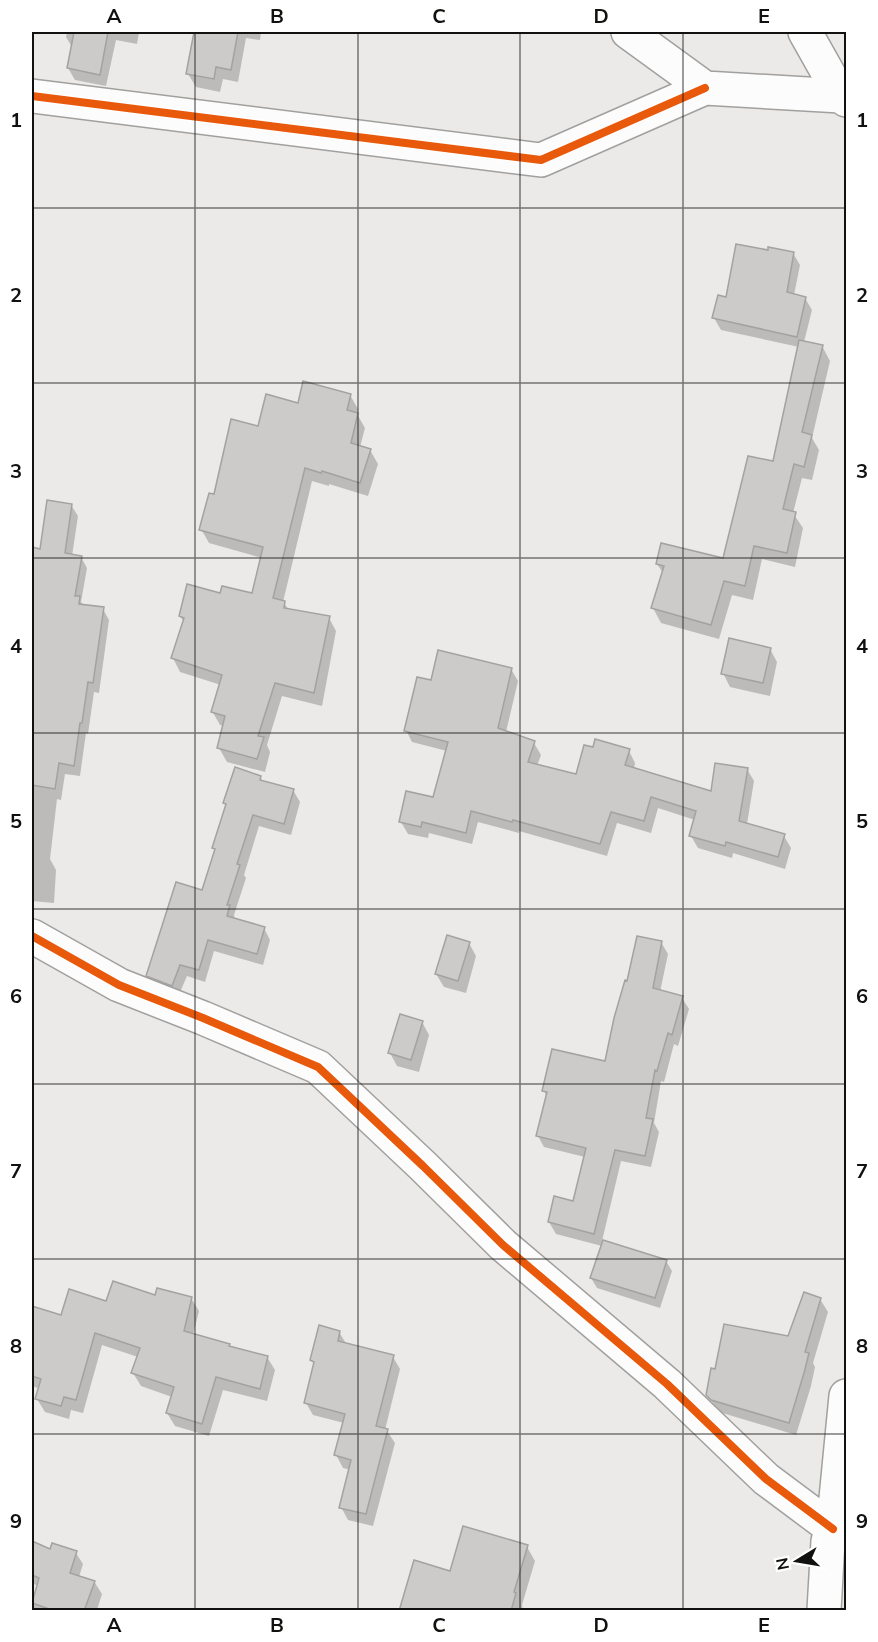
<svg xmlns="http://www.w3.org/2000/svg" width="878" height="1642" viewBox="0 0 878 1642" font-family="Mulish,sans-serif">
	<style>
		.shadow { fill: #0003 }
		.building { fill: #cdcbca; stroke: #a4a2a1; stroke-width: 1.5 }
		.lines { fill: none; stroke-linecap: round; stroke-linejoin: round }
		.minor-casing { stroke: #a1a09e; stroke-width: 36 }
		.minor { stroke: #fcfcfc; stroke-width: 33 }
		.cycleway-casing { stroke: #fff; stroke-width: 11 }
		.cycleway { stroke: #e8590c; stroke-width: 8 }
		.grid { fill: none; stroke: #11110f; stroke-width: 1.5; stroke-opacity: 0.55 }
		.neatline { fill: none; stroke: #11110f; stroke-width: 2 }
		.grid-label { font-size: 20px; text-anchor: middle; font-weight: bold; fill: #11110f }
	</style>
	<rect width="100%" height="100%" fill="#eceae8"/>
	<path class="shadow" d="M67 32H139L137 44 116 40 106 86 75 80 68 68 72 47 66 37Z
		M196 32H261L260 40 246 38 238 82 223 79 220 92 196 87 188 74Z
		M769 252 793 253 800 265 794 295 805 298 812 310 804 342 822 346 830 361 812 438 819 450 812 480 802 478 793 513 803 528 795 567 762 559 753 600 732 595 719 639 661 623 653 608 663 573 657 564 724 560 774 463 799 347 721 330 714 318 728 298Z
		M350 395 358 409 357 414 365 428 360 447 370 450 378 464 368 496 329 484V486L312 481 283 602 289 610 329 618 336 631 322 706 282 696 267 745 270 752 265 772 227 762 219 748 224 726 220 725 212 711 221 685 180 672 173 658 184 622 180 616 221 595H253L262 558 209 543 201 529 215 496 259 427 299 405Z
		M71 505 78 516 72 556 81 557 87 568 81 602 84 606 103 609 109 620 99 693 94 692 88 734 86 733 80 776 65 774 61 800 57 799 50 859 56 870 54 903 32 901V549L41 550Z
		M770 649 777 662 770 696 730 687 723 673Z
		M511 669 518 681 506 732 534 743 541 755 537 766 577 776 629 751 635 763 634 769 712 793 747 769 754 781 747 824 784 836 791 848 785 869 733 853 732 858 698 848 691 836 695 820 658 808 651 833 617 823 607 856 519 831V833L478 822 472 844 429 833 428 838 408 834 401 822 434 799 447 751 412 742 406 730 432 682Z
		M260 777 263 782 293 790 300 802 291 835 259 826 244 875 246 878 234 915 235 920 264 928 270 940 263 965 214 951 205 982 187 976 178 997 155 987 148 975 203 892 227 807 224 803Z
		M661 942 668 954 660 992 682 998 689 1009 678 1046 674 1044 664 1082 661 1081 654 1123 659 1132 651 1167 621 1161 602 1241 666 1261 672 1271 660 1308 597 1288 591 1278 602 1246 556 1234 549 1222 574 1203 585 1157 544 1147 538 1136 547 1097 544 1091 606 1063Z
		M469 943 476 956 466 993 444 987 436 974Z
		M422 1022 429 1035 419 1072 397 1066 390 1053Z
		M156 1297 191 1298 199 1311 193 1335 229 1345 230 1347 267 1357 275 1370 267 1401 223 1390 209 1436 175 1426 167 1413 172 1397 141 1386 133 1373 138 1357 102 1345 83 1413 71 1410 69 1419 45 1412 37 1399 40 1389 32 1386V1308L62 1317 107 1302Z
		M820 1299 828 1312 813 1363 815 1367 811 1386 796 1435 719 1412 707 1395 716 1371 789 1338Z
		M339 1332 347 1345 393 1357 400 1369 385 1430 387 1431 395 1443 373 1526 348 1520 341 1507 351 1470 343 1468 336 1455 344 1423 313 1415 306 1403 315 1366 312 1360Z
		M32 1542 51 1551 76 1553 83 1564 79 1577 95 1583 102 1594 97 1610H32L38 1586 32 1583Z
		M527 1547 535 1561 522 1605 523 1610H401L451 1572Z"/>
	<path class="building" d="M74 32H108L100 75 67 68Z
		M194 32H238L231 70 216 67 214 79 186 74Z
		M736 244 768 250V247L794 252 787 292 806 297 797 337 712 318 718 295 726 297Z
		M799 340 823 345 802 432 812 435 804 467 794 464 783 509 796 512 787 553 754 546 745 586 724 581 711 625 651 608 664 566 656 564 661 543 723 558 748 456 773 461Z
		M303 381 351 394 347 410 358 413 351 443 371 449 360 483 322 471 321 473 305 468 273 598 285 601 284 608 330 616 314 693 275 683 258 736 264 737 257 759 217 748 225 716 211 712 222 675 171 658 184 618 179 616 187 584 220 593 222 586 252 593 263 547 199 530 209 493 214 494 231 419 258 426 266 394 298 403Z
		M47 500 72 504 65 553 82 556 75 596H80L79 604 104 607 93 683 88 682 82 723H80L74 766 59 763 55 789 32 785V547L40 549Z
		M729 638 771 648 763 683 721 674Z
		M438 650 512 668 498 728 535 741 528 762 576 774 584 745 593 747 595 739 630 749 625 765 711 791 715 763 748 768 739 821 785 834 778 857 726 842 725 846 689 836 696 811 651 797 644 821 611 812 600 844 513 820 512 822 471 811 466 833 422 822 421 827 399 822 406 791 433 797 448 742 404 731 417 677 431 680Z
		M235 767 261 776 260 780 294 789 284 824 253 815 237 864 240 865 227 905H230L227 916 265 927 257 954 208 940 199 970 180 965 172 986 146 976 176 882 202 890 215 849 212 848 226 804 223 803Z
		M447 935 470 942 458 981 435 974Z
		M637 936 662 941 653 988 683 996 672 1035 668 1033 657 1071 655 1070 646 1118 653 1119 645 1156 615 1150 594 1234 548 1222 554 1196 573 1201 586 1148 536 1136 547 1092 542 1091 552 1049 605 1061 614 1018 625 980 627 981Z
		M400 1014 423 1021 411 1060 388 1053Z
		M603 1240 667 1260 655 1298 590 1278Z
		M113 1281 155 1295 157 1288 192 1297 184 1331 230 1344 229 1346 268 1356 260 1389 216 1377 202 1424 166 1413 174 1387 131 1373 140 1348 95 1333 76 1400 64 1397 61 1406 35 1399 41 1379 32 1376V1306L61 1315 69 1289 106 1301Z
		M804 1292 821 1298 805 1352 809 1353 804 1373 789 1423 711 1400 706 1395 711 1368 715 1369 724 1324 788 1336Z
		M319 1325 340 1331 338 1341 394 1355 376 1426 388 1429 366 1514 339 1508 351 1460 334 1455 345 1414 304 1403 314 1362 310 1360Z
		M463 1526 528 1545 514 1592 516 1593 511 1611H399L414 1560 450 1571Z
		M32 1541 50 1549 52 1543 77 1551 70 1573 95 1581 84 1611H55L32 1603 39 1578 32 1575Z"/>
	<g class="lines">
		<defs>
			<path id="minor" d="M628 32 705 88 841 96 846 100
				M805 32 841 96
				M32 96 541 160 705 88
				M32 936 119 985 203 1018 318 1067 423 1166 503 1245 667 1384 766 1479 833 1529
				M824 1610 828 1541 833 1529 846 1396"/>
		</defs>
		<use href="#minor" class="minor-casing"/>
		<use href="#minor" class="minor"/>
		<defs>
			<path id="cycleway" d="M32 96 541 160 705 88
				M32 936 119 985 203 1018 318 1067 423 1166 503 1245 667 1384 766 1479 833 1529"/>
		</defs>
		<use href="#cycleway" class="cycleway-casing"/>
		<use href="#cycleway" class="cycleway"/>
	</g>
	<path class="grid" d="M195 32V1610M358 32V1610M520 32V1610M683 32V1610M32 208H846M32 383H846M32 558H846M32 733H846M32 909H846M32 1084H846M32 1259H846M32 1434H846"/>
	<rect width="878" height="1642" fill="none" stroke="#ffffff" stroke-width="66"/>
	<g transform="translate(797 1561) rotate(259)" stroke="#ffffff" stroke-width="4.5" paint-order="stroke">
	<path d="M0-4.5L10 22L0 15L-10 22Z" fill="#11110f"/>
	<text y="-9" font-size="16" font-weight="bold" text-anchor="middle" fill="#11110f">N</text>
	</g>
	<rect x="33" y="33" width="812" height="1576" class="neatline"/>
	<g class="grid-label">
		<text x="114" y="23">A</text>
		<text x="277" y="23">B</text>
		<text x="439" y="23">C</text>
		<text x="601" y="23">D</text>
		<text x="764" y="23">E</text>
		<text x="16" y="127">1</text>
		<text x="862" y="127">1</text>
		<text x="16" y="302">2</text>
		<text x="862" y="302">2</text>
		<text x="16" y="478">3</text>
		<text x="862" y="478">3</text>
		<text x="16" y="653">4</text>
		<text x="862" y="653">4</text>
		<text x="16" y="828">5</text>
		<text x="862" y="828">5</text>
		<text x="16" y="1003">6</text>
		<text x="862" y="1003">6</text>
		<text x="16" y="1178">7</text>
		<text x="862" y="1178">7</text>
		<text x="16" y="1353">8</text>
		<text x="862" y="1353">8</text>
		<text x="16" y="1528">9</text>
		<text x="862" y="1528">9</text>
		<text x="114" y="1632">A</text>
		<text x="277" y="1632">B</text>
		<text x="439" y="1632">C</text>
		<text x="601" y="1632">D</text>
		<text x="764" y="1632">E</text>
	</g>
</svg>
